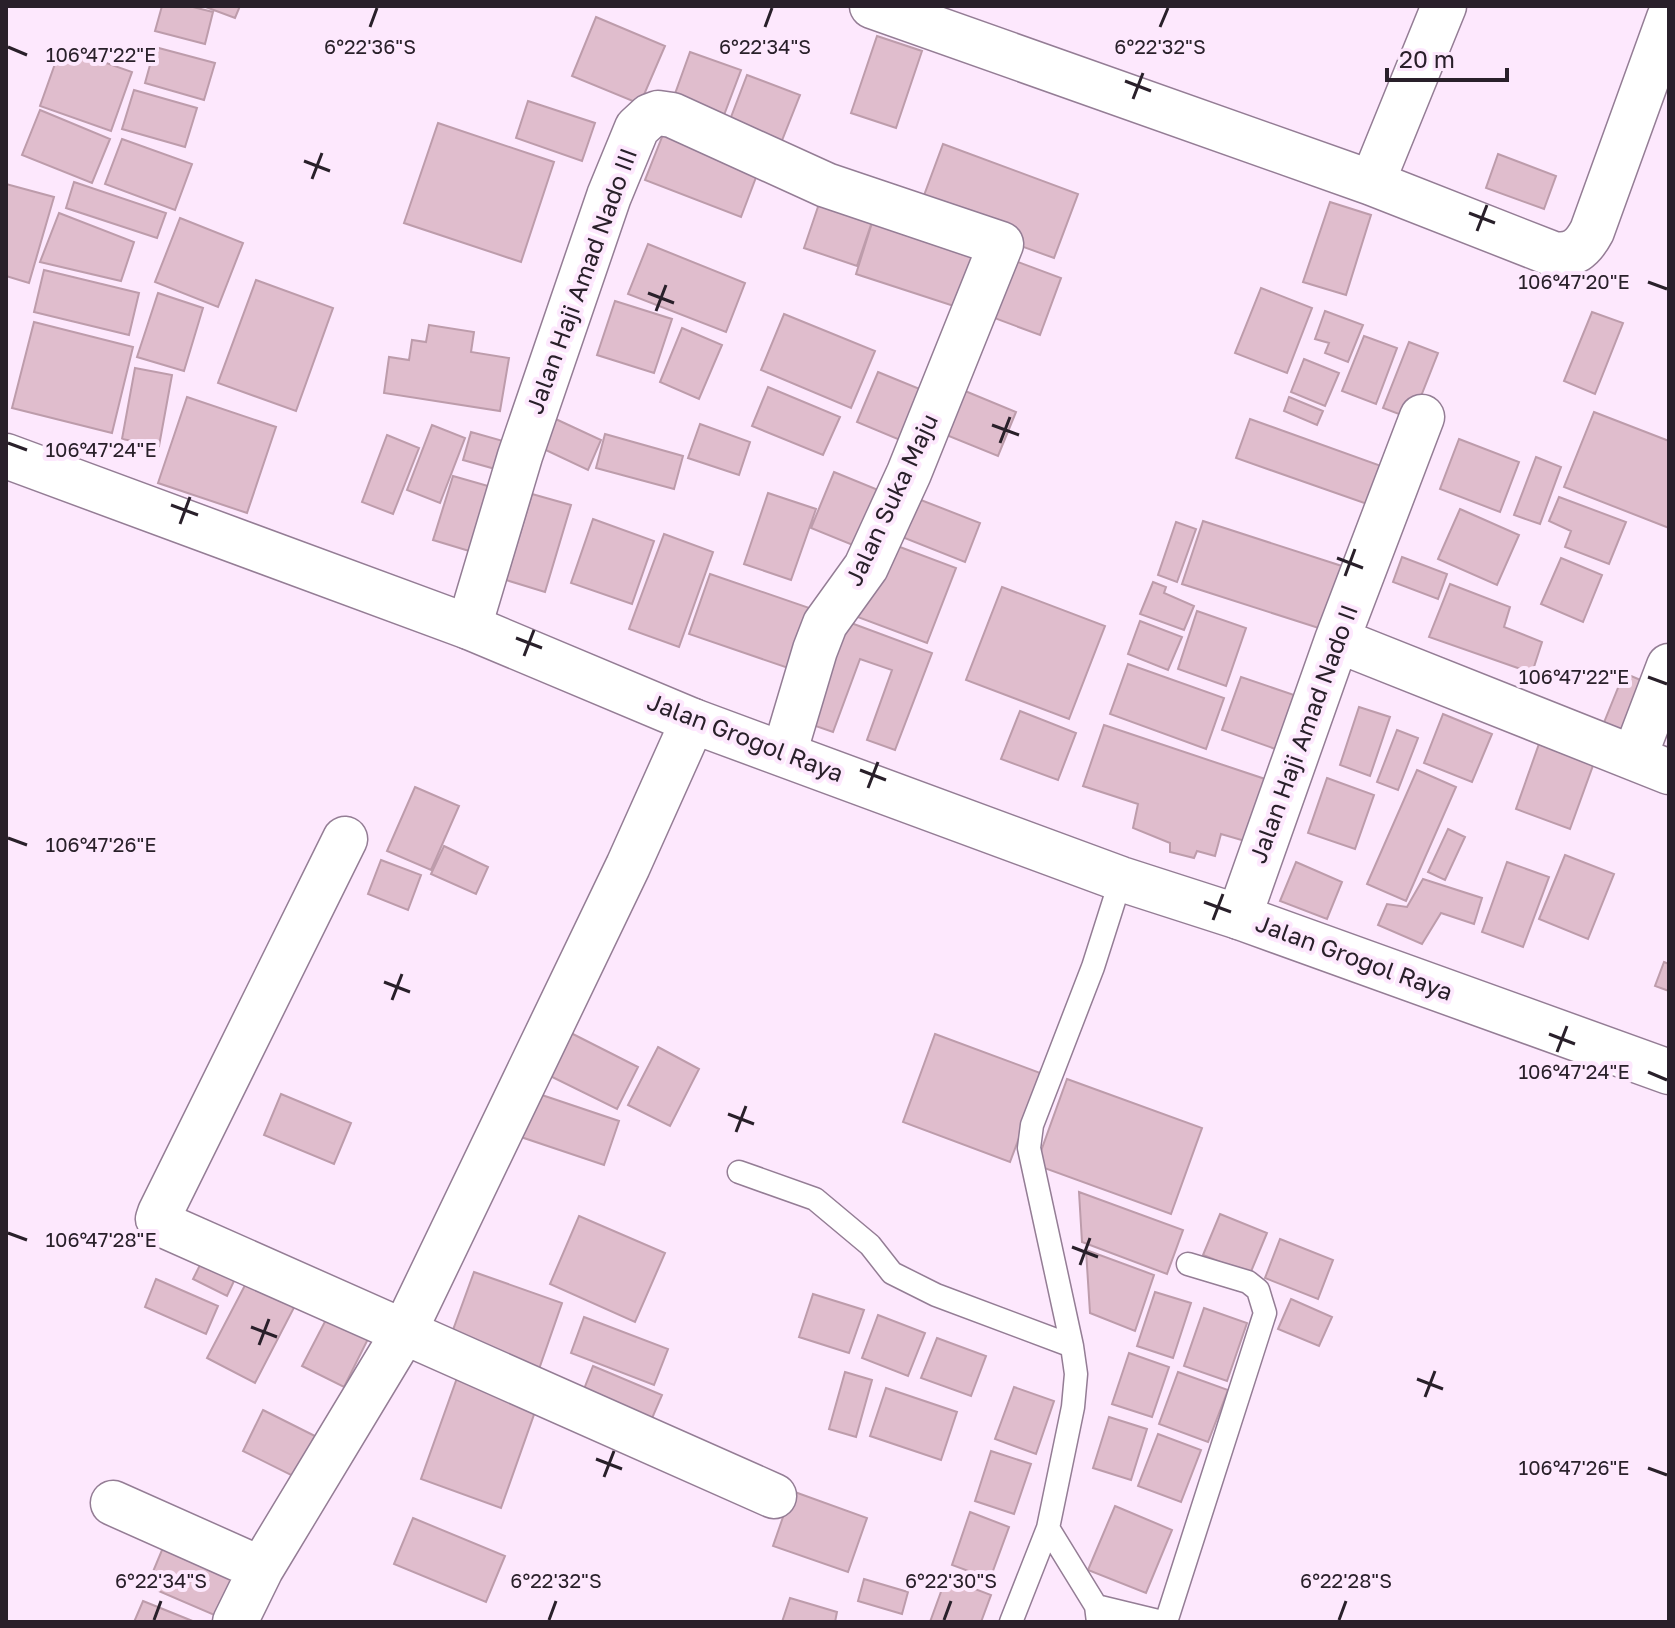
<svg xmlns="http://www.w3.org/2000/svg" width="1675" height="1628" viewBox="0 0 1675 1628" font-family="'Golos Text',sans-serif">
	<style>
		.building { fill: #e0bdcd; stroke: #bd9cab; stroke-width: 2 }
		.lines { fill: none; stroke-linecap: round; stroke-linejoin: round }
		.lane-casing { stroke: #947d95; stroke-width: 25 }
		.street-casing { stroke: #947d95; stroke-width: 47 }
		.secondary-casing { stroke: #947d95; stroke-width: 47 }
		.lane { stroke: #fff; stroke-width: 22 }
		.street { stroke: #fff; stroke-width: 44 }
		.secondary { stroke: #fff; stroke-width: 44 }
		.ticks { fill: none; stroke: #29202a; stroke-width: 3 }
		.labels { text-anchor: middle; stroke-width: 8; stroke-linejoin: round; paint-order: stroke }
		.street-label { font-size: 24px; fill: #29202a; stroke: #fde8fd }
		.ticks-label { font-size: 20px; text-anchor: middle; fill: #29202a; stroke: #fde8fd; stroke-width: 8; stroke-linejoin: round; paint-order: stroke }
	</style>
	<rect width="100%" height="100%" fill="#fde8fd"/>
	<path class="building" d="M162 6H189L213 12 205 44 155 31Z
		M203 6H240L235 18Z
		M596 17 665 46 640 104 572 76Z
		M877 36 922 51 896 128 851 113Z
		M61 47 132 72 111 131 40 106Z
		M155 47 215 63 204 100 145 83Z
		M690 52 741 70 721 123 671 105Z
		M747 75 800 95 777 153 725 133Z
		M134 90 197 108 185 147 122 129Z
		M528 101 595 123 582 161 516 138Z
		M40 110 110 139 92 183 22 155Z
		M438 123 554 162 521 262 404 223Z
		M666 127 761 164 741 217 645 180Z
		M122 139 192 164 175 210 105 184Z
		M943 144 1078 194 1054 258 919 209Z
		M1498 154 1556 176 1544 209 1486 188Z
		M74 182 166 213 157 238 66 208Z
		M6 184 54 197 29 283 6 276Z
		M822 195 875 213 857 266 804 248Z
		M1330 202 1371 215 1346 295 1303 282Z
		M876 210 985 246 963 309 856 274Z
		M59 213 134 242 121 281 40 262Z
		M180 218 243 243 218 307 155 282Z
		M648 244 745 283 726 332 628 294Z
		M1010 259 1061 278 1040 335 989 316Z
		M44 270 139 293 129 335 34 312Z
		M256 280 333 308 296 411 218 383Z
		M1261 288 1312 308 1287 373 1235 353Z
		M158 293 203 308 184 371 137 357Z
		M615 301 672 319 654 373 597 355Z
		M1325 311 1363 325 1348 362 1325 353 1329 343 1315 339Z
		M1592 312 1623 323 1595 394 1564 381Z
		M784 314 875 351 851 408 761 370Z
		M34 322 133 347 112 433 12 408Z
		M429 325 474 332 471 352 509 358 500 411 384 393 389 357 409 360 412 340 426 342Z
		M682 328 722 345 699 399 660 382Z
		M1364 336 1397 348 1376 404 1342 391Z
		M1409 342 1438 353 1412 419 1383 408Z
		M1304 359 1339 373 1325 406 1291 392Z
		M135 368 172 375 159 446 122 439Z
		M878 372 932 394 912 445 857 422Z
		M953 386 1016 412 998 456 934 430Z
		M768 387 840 417 823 455 752 426Z
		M187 397 276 427 247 513 158 483Z
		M1289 397 1323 411 1317 425 1284 411Z
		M1594 412 1669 441V528L1564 487Z
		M547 415 601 440 588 470 533 444Z
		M1250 419 1384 467 1370 505 1236 458Z
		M700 424 750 442 739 475 688 458Z
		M432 425 465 438 440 503 407 490Z
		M471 432 521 446 513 474 463 460Z
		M605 434 683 456 674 489 596 468Z
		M387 435 419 448 393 514 362 502Z
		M1459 439 1519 462 1500 512 1440 489Z
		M1536 457 1561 467 1540 524 1514 515Z
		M834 472 888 494 865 550 811 528Z
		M453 476 509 492 489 557 433 540Z
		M768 493 816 509 791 580 744 564Z
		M532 494 571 505 545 592 506 580Z
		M908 495 980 523 965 562 892 533Z
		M1559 497 1626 522 1609 564 1565 547 1571 531 1549 521Z
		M1460 509 1519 535 1497 585 1438 559Z
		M593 519 654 541 632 604 571 583Z
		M1203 521 1348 568 1328 631 1182 584Z
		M1176 522 1196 529 1177 582 1158 575Z
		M664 534 713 552 679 647 629 629Z
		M884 541 956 568 927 643 855 616Z
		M1402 557 1447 574 1438 599 1393 582Z
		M1561 558 1602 575 1583 622 1541 604Z
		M710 574 821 612 800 672 689 634Z
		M1153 582 1166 587 1164 593 1194 606 1184 630 1140 614Z
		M1450 584 1510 607 1504 627 1542 642 1532 673 1429 637Z
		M1002 587 1105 626 1069 719 966 680Z
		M1197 611 1246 628 1226 686 1178 669Z
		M843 620 932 653 895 750 867 740 892 670 860 659 833 732 804 722Z
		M1140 621 1182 637 1168 670 1128 654Z
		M1128 664 1224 698 1206 749 1110 714Z
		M1624 673 1650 684 1627 741 1601 730Z
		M1241 677 1300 697 1281 751 1222 730Z
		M1359 707 1390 717 1370 776 1340 765Z
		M1020 711 1076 733 1058 780 1001 759Z
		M1443 714 1492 734 1472 782 1424 763Z
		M1104 725 1265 779 1245 841 1221 834 1215 856 1197 851 1194 858 1170 852V843L1133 828 1138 804 1083 786Z
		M1397 730 1418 738 1398 790 1377 782Z
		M1540 741 1595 760 1570 829 1516 809Z
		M1417 770 1456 787 1406 901 1367 884Z
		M1327 778 1374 795 1355 849 1308 833Z
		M415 787 459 806 431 870 387 851Z
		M1448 829 1465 837 1445 880 1428 872Z
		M444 846 488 867 476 894 431 874Z
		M1565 855 1614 874 1588 939 1539 919Z
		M381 860 421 875 408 910 368 894Z
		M1296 862 1342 882 1327 919 1280 901Z
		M1507 862 1549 877 1523 947 1482 932Z
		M1423 879 1482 898 1474 924 1441 913 1422 944 1378 925 1387 904 1407 907Z
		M1664 962 1669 964V991L1655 986Z
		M561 1028 638 1067 617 1109 540 1071Z
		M935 1034 1043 1074 1010 1162 903 1122Z
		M658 1047 699 1069 670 1126 628 1105Z
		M1067 1079 1202 1128 1171 1214 1036 1165Z
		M530 1091 619 1121 604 1165 515 1135Z
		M281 1094 351 1123 334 1164 264 1135Z
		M1079 1192 1183 1230 1167 1274 1082 1242Z
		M1220 1214 1267 1233 1250 1274 1203 1255Z
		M579 1216 665 1253 635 1322 550 1284Z
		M1280 1239 1333 1260 1318 1299 1265 1278Z
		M1086 1250 1154 1275 1135 1331 1090 1313Z
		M207 1251 241 1266 227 1296 193 1279Z
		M254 1268 301 1294 255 1383 207 1358Z
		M474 1272 562 1303 538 1372 449 1341Z
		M156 1279 218 1306 206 1334 145 1307Z
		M1155 1292 1191 1303 1173 1358 1137 1346Z
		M813 1294 864 1310 849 1353 799 1337Z
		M1291 1299 1332 1317 1319 1346 1278 1329Z
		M332 1308 373 1329 344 1387 302 1366Z
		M1204 1308 1247 1323 1227 1381 1184 1366Z
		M878 1315 925 1333 908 1376 862 1358Z
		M584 1317 668 1349 654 1385 571 1353Z
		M937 1338 986 1356 971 1396 921 1378Z
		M1129 1353 1169 1367 1152 1417 1112 1404Z
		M593 1366 662 1395 647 1430 579 1402Z
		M845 1372 872 1380 856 1437 829 1429Z
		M1178 1372 1228 1390 1208 1442 1159 1424Z
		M457 1378 537 1406 501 1508 421 1479Z
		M1014 1387 1054 1401 1036 1454 995 1439Z
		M886 1388 957 1412 941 1460 870 1436Z
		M263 1410 315 1436 295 1477 243 1451Z
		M1109 1417 1147 1429 1131 1480 1093 1468Z
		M1158 1434 1201 1450 1181 1502 1138 1486Z
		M991 1451 1031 1464 1014 1514 975 1501Z
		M792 1491 867 1518 848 1572 773 1546Z
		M1115 1506 1172 1530 1146 1593 1088 1570Z
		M970 1512 1009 1527 990 1579 952 1565Z
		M413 1518 505 1556 486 1602 394 1564Z
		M167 1538 240 1569 219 1617 147 1586Z
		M946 1578 991 1595 981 1622H930Z
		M864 1579 908 1592 902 1614 858 1601Z
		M790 1598 837 1612 835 1622H782Z
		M143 1601 195 1622H134Z"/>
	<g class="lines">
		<defs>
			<path id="lane" d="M739 1172 815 1199 870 1245 892 1273 936 1295 1072 1346
				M1048 1528 1096 1606 1098 1622
				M1096 1606 1162 1622
				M1011 1622 1048 1528 1073 1407 1076 1374 1072 1346 1029 1148 1032 1125 1093 967 1121 879
				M1166 1622 1265 1313 1258 1290 1248 1282 1188 1264"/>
			<path id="street" d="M872 6 1372 183 1553 254C1573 257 1583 248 1592 231L1669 18
				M1372 183 1444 6
				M469 627 520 456 609 196 637 128 650 116 658 113 672 115 826 185 1001 244 909 473 887 521 866 567 825 624 815 650 784 754
				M1337 640 1669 772
				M1634 758 1669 666
				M345 839 160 1213 158 1219 161 1224 774 1496
				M1239 917 1337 640 1422 417
				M113 1503 261 1569
				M235 1622 261 1569 404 1332 628 866 693 721"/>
			<path id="secondary" d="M6 456 469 627 693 721 1121 879 1239 917 1669 1072"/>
		</defs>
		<use href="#lane" class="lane-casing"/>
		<use href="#street" class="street-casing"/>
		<use href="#secondary" class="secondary-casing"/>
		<use href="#lane" class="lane"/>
		<use href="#street" class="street"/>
		<use href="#secondary" class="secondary"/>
	</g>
	<path class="ticks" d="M370 27 377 8M765 27 772 8M1160 27 1168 8M8 47 27 55M1125 81 1151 91M1133 99 1143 73M304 161 330 171M312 179 322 153M1469 213 1495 223M1477 231 1487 205M1648 282 1667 289M648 293 674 303M656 311 666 285M992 425 1019 435M8 443 27 450M1000 443 1010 417M171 505 198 515M180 524 190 497M1337 558 1363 568M1345 576 1355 549M516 638 542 648M524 656 534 630M1648 677 1667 684M860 770 886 780M868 788 878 762M8 838 27 845M1204 902 1231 912M1213 920 1223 894M384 982 410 992M392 1000 402 974M1549 1034 1575 1044M1557 1052 1567 1026M1648 1072 1667 1080M728 1114 754 1124M736 1132 746 1106M8 1233 27 1240M1072 1247 1098 1257M1080 1265 1090 1238M251 1327 277 1337M259 1345 269 1319M1417 1379 1443 1389M1425 1397 1435 1371M596 1459 622 1469M1648 1468 1667 1475M604 1477 614 1451M154 1620 161 1601M549 1620 556 1601M944 1620 951 1601M1339 1620 1346 1601"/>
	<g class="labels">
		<g class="street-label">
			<text transform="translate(582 281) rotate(-70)" y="8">Jalan Haji Amad Nado III</text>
			<text transform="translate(892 500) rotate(-65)" y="8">Jalan Suka Maju</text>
			<text transform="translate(1304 734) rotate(-70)" y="8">Jalan Haji Amad Nado II</text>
			<text transform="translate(745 738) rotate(21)" y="8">Jalan Grogol Raya</text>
			<text transform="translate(1354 958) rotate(20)" y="8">Jalan Grogol Raya</text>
		</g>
	</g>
	<g class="ticks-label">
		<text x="370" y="54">6°22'36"S</text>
		<text x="765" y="54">6°22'34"S</text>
		<text x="1160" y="54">6°22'32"S</text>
		<text x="101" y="62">106°47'22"E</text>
		<text x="1574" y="289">106°47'20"E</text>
		<text x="101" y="457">106°47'24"E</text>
		<text x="1574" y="684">106°47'22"E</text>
		<text x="101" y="852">106°47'26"E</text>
		<text x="1574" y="1079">106°47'24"E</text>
		<text x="101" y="1247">106°47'28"E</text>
		<text x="1574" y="1475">106°47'26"E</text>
		<text x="161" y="1588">6°22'34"S</text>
		<text x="556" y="1588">6°22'32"S</text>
		<text x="951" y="1588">6°22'30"S</text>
		<text x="1346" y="1588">6°22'28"S</text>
	</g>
	<rect width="1675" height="1628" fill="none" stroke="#29202a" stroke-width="16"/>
	<path d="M1387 68v12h120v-12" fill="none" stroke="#29202a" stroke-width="4"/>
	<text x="1399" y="68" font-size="24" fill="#29202a" stroke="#fde8fd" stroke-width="6" paint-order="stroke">20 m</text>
</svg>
